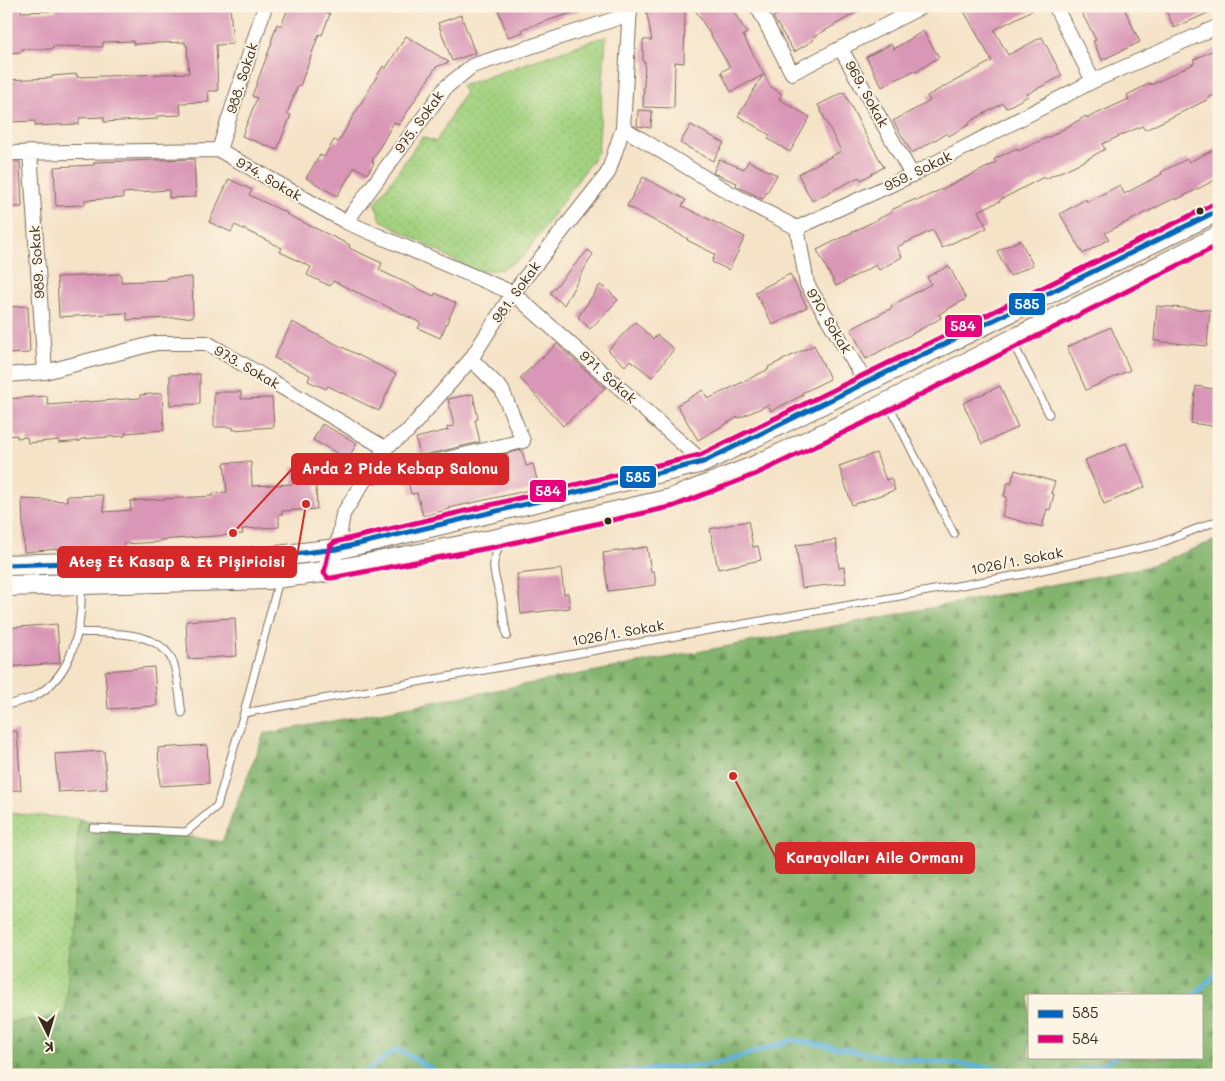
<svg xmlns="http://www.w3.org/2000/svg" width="1225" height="1081" viewBox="0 0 1225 1081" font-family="Mali,sans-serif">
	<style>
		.forest { fill: url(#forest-firs); stroke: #5e6f46; fill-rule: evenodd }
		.park { fill: url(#park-dots); stroke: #6f7e4f }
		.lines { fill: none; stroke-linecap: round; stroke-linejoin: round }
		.stream { stroke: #61b3dc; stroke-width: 5 }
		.building { fill: #d996b6 }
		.lane-casing { stroke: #7c6b5a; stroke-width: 9 }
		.street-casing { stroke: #7c6b5a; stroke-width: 16 }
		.secondary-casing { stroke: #7c6b5a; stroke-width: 22 }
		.lane { stroke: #fff; stroke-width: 7 }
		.street { stroke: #fff; stroke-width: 14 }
		.secondary { stroke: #fff; stroke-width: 20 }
		.bus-1-casing { stroke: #fcf5e5; stroke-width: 9 }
		.bus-2-casing { stroke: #fcf5e5; stroke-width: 9 }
		.bus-1 { stroke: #0065bd; stroke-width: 5 }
		.bus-2 { stroke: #e5007d; stroke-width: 5 }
		.bus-dot { fill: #3b2a1e; stroke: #fcf5e5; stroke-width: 2 }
		.labels { text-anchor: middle; stroke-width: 4; stroke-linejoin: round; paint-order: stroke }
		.street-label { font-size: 14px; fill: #3b2a1e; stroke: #fcf5e5 }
		.leader { fill: none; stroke: #d62828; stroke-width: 2 }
		.callout-dot { fill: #d62828; stroke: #fcf5e5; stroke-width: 2 }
		.callout { fill: #d62828; stroke: #d62828; stroke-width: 2 }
		.callout-label { font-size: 15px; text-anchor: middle; font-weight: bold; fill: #fff }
		.line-badge { stroke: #fcf5e5; stroke-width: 2 }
		.badge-label { font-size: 14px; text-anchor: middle; font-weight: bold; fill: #fff }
	</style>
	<defs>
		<pattern id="forest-firs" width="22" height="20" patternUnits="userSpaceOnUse" patternTransform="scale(1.25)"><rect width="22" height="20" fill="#82b46e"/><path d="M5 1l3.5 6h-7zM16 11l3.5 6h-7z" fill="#6c935a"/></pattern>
		<pattern id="park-dots" width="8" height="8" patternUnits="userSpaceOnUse" patternTransform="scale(1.25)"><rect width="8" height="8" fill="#a3d280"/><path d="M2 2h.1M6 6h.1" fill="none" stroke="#8db46e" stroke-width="1.8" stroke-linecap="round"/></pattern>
	</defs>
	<rect width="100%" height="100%" fill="#fcf5e5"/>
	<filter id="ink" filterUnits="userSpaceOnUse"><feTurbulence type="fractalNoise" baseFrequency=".02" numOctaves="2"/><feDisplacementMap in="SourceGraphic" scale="10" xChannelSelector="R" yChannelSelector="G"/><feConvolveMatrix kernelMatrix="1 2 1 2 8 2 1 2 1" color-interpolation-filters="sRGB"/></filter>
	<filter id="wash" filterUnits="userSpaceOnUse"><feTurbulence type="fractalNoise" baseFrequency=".0096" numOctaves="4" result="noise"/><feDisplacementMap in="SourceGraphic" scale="20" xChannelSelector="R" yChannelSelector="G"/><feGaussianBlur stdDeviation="1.12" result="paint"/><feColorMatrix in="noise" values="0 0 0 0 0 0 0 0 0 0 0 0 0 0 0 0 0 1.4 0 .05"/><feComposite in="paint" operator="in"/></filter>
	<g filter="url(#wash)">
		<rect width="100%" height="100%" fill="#f5e3c8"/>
		<path class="forest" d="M1219 539V1075H6V1023L65 1015 79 819 222 842 264 734 1146 567ZM1029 995H1201V1057H1029Z"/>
		<path class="park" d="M606 37 598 152 523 257 502 269 475 272 381 220 375 204 422 137 436 142 465 92 461 86 597 39Z
			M6 813 79 819 65 1015 6 1023Z"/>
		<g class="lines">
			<path class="stream" d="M1194 995 1219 971
				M361 1075 397 1049 442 1075
				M592 1075 717 1064 793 1040 886 1057 1004 1069 1024 1075
				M1059 1075 1100 1066 1116 1057"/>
		</g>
		<g id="blocks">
			<path class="building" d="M6 6H21V12L56 11V6H230L233 44 216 45 218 91H208L209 102 180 103 181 115 157 116V119L104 122V117L79 118V124L35 126V121L11 122V119H6V80L52 78V76L77 74V77L189 73 187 45H185V42L133 44V41L103 42V47L53 46V49H22V52L6 53Z
				M289 6H311L330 14 322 35 319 34 300 86 298 85 287 114 291 115 277 150 242 136 257 98 252 96 272 42H271L277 24 281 26Z
				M497 6H584V9L522 29 523 32 508 37Z
				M651 6H685L684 63 675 62 674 108 643 107 645 62H643V40H652L646 9 651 8Z
				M693 6H730L747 33 743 35 770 86 782 94 779 99 810 117 790 152 768 139 770 135 738 116 763 75 731 92 721 72 730 67Z
				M792 6H868L812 38 814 40 794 52 773 17Z
				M961 6H1040L994 30 1008 55 1042 37 1062 76 1027 94 1028 96 1006 108 1003 103 969 122 970 124 949 136 947 133 912 153 893 121 930 101 927 96 992 61Z
				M1078 6H1123L1140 42 1102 60 1093 41 1096 40Z
				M1164 6H1219V8L1174 28Z
				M461 15 475 53 452 61 438 23Z
				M923 31 939 57 916 72 915 70 882 87 866 57 891 44 894 49Z
				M406 36 449 62 436 67 399 125 394 122 372 161 374 163 367 174 355 167 337 196 306 178 320 155 324 157 334 140 338 142 383 66 386 68Z
				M1219 47V92L1207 99V100L1145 130 1142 126 1102 144 1105 149 1084 161 1045 179 1044 177 1000 200V201L978 211 987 228 966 238 965 237 942 248 933 230 897 247 902 257 879 270 876 265 836 286 817 250 892 212 891 210 916 199 917 201 996 163 994 159 1017 148 1018 151 1053 135 1086 116 1087 118 1129 99 1127 95 1150 83 1151 85 1195 63 1193 60Z
				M844 92 864 132 884 167 861 180 859 177 812 201 798 174 841 151 818 105Z
				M638 110 652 111 651 128 637 126Z
				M691 125 724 143 713 161 680 143Z
				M1219 147V178L1176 200 1175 198 1105 233 1109 239 1083 254 1060 214 1086 199 1087 202 1120 185 1124 194 1162 174 1161 172 1187 159 1189 162Z
				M194 159 196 197 169 198V190L123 193V198L85 200V205L56 206 54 167 94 165V162Z
				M719 159 744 169 748 161 777 175 763 199 736 186 737 183 713 173Z
				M6 162H20L22 207H6Z
				M643 177 686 200 682 206 745 237 729 270 712 262 715 254 687 240 688 239 627 206Z
				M229 179 252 190 249 195 287 213 286 214 350 245 349 248 382 263 379 270 434 296 435 293 456 303 440 338 418 328 421 323 384 305 333 281 330 286 307 275 311 267 280 252 282 248 235 225 231 232 209 222Z
				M1020 240 1033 265 1010 276 997 251Z
				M588 250 593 254 564 305 550 293Z
				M949 266 966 299 939 314 941 318 866 359 851 329 892 308 891 306 931 284 927 277Z
				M121 274V282L166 280V278L192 277 193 317 127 320V313L59 317 57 277Z
				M790 274 807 307 773 325 755 292Z
				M600 285 604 288 605 287 618 300 590 329 578 317Z
				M28 306 30 353 6 354V307Z
				M1157 306 1210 310 1207 346 1154 341Z
				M292 322 396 374 379 411 328 386 326 389 308 381 310 375 274 358Z
				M635 322 653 339 657 335 674 349 652 377 630 360 625 366 608 350Z
				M1111 327 1130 370 1086 390 1067 347Z
				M557 344 605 388 563 426 520 378Z
				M814 345 830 379 802 393 803 395 771 411 768 405 739 418 738 417 698 440 677 405 703 390 708 399 769 369 768 367Z
				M200 374V404L170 405V375Z
				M1000 386 1018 427 982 444 963 403Z
				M1196 386 1219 390V427L1191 423Z
				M214 392H241V399L272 398 274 427 233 430V427H214Z
				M162 393 164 430 125 433V436L81 439V441L59 443V440L28 443 27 437 17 438V435L6 436V399L47 396 48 405 140 398V395Z
				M473 394 478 419 475 420 480 442 420 456 416 438 448 430 447 427 454 426 448 399Z
				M322 424 357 443 348 459 313 440Z
				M1126 443 1145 487 1104 504 1085 460Z
				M522 450 526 466 533 464 539 488 449 508 450 509 423 516 417 493 411 494 407 477Z
				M876 453 886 480 891 478 895 490 852 505 839 466Z
				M243 462H251L252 486 293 484 292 467 315 466 317 509 282 511V514H279V527L242 529 243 534 160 540V542L123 544V550L59 551V549L24 552 22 499 67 501V496L103 495 104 512 131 510 130 501 213 496V493L227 492 224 463Z
				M1015 470 1055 482 1051 493 1054 494 1050 510 1047 509 1042 527 1002 516 1007 497 1004 496 1008 482 1011 484Z
				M748 521 753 547 758 546 761 560 718 569 710 529Z
				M836 540 839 568 844 567 846 583 802 588 796 545Z
				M647 547 651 572 654 571 656 585 608 591 603 553Z
				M561 569 564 594 568 593 570 608 521 614 517 574Z
				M235 618 237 656 188 659 186 621Z
				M57 624 60 663 6 667V628Z
				M154 667 157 706 108 709 105 671Z
				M17 731 21 790 6 791V732Z
				M207 745 209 783 160 786 158 748Z
				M104 751 107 789 58 792 55 754Z"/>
		</g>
	</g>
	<g filter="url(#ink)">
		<use href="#blocks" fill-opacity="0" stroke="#7c6b5a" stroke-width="1"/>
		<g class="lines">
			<defs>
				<path id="lane" d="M1013 343 1049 414
					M888 403 954 534
					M501 542C489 567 494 571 500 596 503 609 504 623 507 636
					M78 632C107 634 157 629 172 660 179 676 179 696 182 713
					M6 705C15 703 24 701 33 697 73 677 83 626 81 585
					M244 713 1024 574 1158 544 1219 520
					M93 828 186 832 217 806 244 713 279 580"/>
				<path id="street" d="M757 6 792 73 923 6
					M1055 6 1093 81
					M841 49 912 175
					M623 128 730 193 797 228
					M219 150 265 6
					M30 152 45 372
					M6 153 219 150 346 222 513 293 703 462
					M346 222 446 87 472 66 630 14
					M797 228 912 175 1093 81 1219 26
					M797 228 807 284 865 381
					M6 375 45 372 156 343H207L385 448
					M366 478 523 441 502 390 471 359
					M331 571 337 549 343 514 385 448 408 431 471 359 513 293 608 173 623 128 630 6"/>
				<path id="secondary" d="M6 565 269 557 337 549 703 462 1219 210
					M6 586 267 579 331 571 497 539 671 499 753 467 861 416 1219 236"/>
			</defs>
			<use href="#lane" class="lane-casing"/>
			<use href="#street" class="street-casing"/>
			<use href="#secondary" class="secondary-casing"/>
			<use href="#lane" class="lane"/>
			<use href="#street" class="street"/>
			<use href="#secondary" class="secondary"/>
			<defs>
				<path id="bus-1" d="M6 565 269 557 337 549 703 462 1219 210"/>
				<path id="bus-2" d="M1216 203 700 455 335 542 330 546 324 573 328 578H332L499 546 674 506 756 474 864 423 1219 245"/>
			</defs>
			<use href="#bus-1" class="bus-1-casing"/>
			<use href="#bus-2" class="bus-2-casing"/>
			<use href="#bus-1" class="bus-1"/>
			<use href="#bus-2" class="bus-2"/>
		</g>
	</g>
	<g class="bus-dot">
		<circle cx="1200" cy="211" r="4.5"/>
		<circle cx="608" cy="521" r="4.5"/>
	</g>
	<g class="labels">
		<g class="street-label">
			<text transform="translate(242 78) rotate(-72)" y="5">988. Sokak</text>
			<text transform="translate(867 94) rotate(61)" y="5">969. Sokak</text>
			<text transform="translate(419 122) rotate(-54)" y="5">975. Sokak</text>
			<text transform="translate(918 171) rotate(-26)" y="5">959. Sokak</text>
			<text transform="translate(269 179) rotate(30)" y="5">974. Sokak</text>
			<text transform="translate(37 262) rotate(-94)" y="5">989. Sokak</text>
			<text transform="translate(516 292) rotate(-54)" y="5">981. Sokak</text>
			<text transform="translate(829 321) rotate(59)" y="5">970. Sokak</text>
			<text transform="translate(247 367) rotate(30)" y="5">973. Sokak</text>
			<text transform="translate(608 377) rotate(42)" y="5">971. Sokak</text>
			<text transform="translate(1017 561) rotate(-11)" y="5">1026/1. Sokak</text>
			<text transform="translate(618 633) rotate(-10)" y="5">1026/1. Sokak</text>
		</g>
	</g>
	<path class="leader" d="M233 533L292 469M306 504L296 562M733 776L776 858"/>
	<g class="callout-dot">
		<circle cx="233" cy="533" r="5"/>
		<circle cx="306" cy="504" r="5"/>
		<circle cx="733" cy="776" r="5"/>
	</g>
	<g class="callout">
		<rect x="292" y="454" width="216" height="30" rx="5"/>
		<rect x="58" y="547" width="238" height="30" rx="5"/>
		<rect x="776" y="843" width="198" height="30" rx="5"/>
	</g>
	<g class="callout-label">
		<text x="400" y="474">Arda 2 Pide Kebap Salonu</text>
		<text x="177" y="567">Ateş Et Kasap &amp; Et Pişiricisi</text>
		<text x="875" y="863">Karayolları Aile Ormanı</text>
	</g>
	<g class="line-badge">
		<rect x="1008" y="292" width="38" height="24" rx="5" fill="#0065bd"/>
		<rect x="944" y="314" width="39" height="24" rx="5" fill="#e5007d"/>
		<rect x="619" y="465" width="38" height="24" rx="5" fill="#0065bd"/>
		<rect x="529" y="479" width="38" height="24" rx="5" fill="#e5007d"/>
	</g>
	<g class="badge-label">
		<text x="1027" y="309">585</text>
		<text x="963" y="331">584</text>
		<text x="638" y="482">585</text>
		<text x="548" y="496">584</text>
	</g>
	<rect width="1225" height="1081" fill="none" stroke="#fcf5e5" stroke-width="25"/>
	<rect x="1028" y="994" width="175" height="65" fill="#fcf5e5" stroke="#afa495"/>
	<rect x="1038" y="1010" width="25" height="8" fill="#0065bd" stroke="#afa495"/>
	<text x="1072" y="1018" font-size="15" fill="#3b2a1e">585</text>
	<rect x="1038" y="1035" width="25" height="8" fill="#e5007d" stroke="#afa495"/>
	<text x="1072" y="1044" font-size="15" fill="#3b2a1e">584</text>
	<g transform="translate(48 1034) rotate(175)" stroke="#fcf5e5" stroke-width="4" paint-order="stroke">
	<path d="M0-4L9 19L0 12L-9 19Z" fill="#3b2a1e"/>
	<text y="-8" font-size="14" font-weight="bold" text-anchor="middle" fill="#3b2a1e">K</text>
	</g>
</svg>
